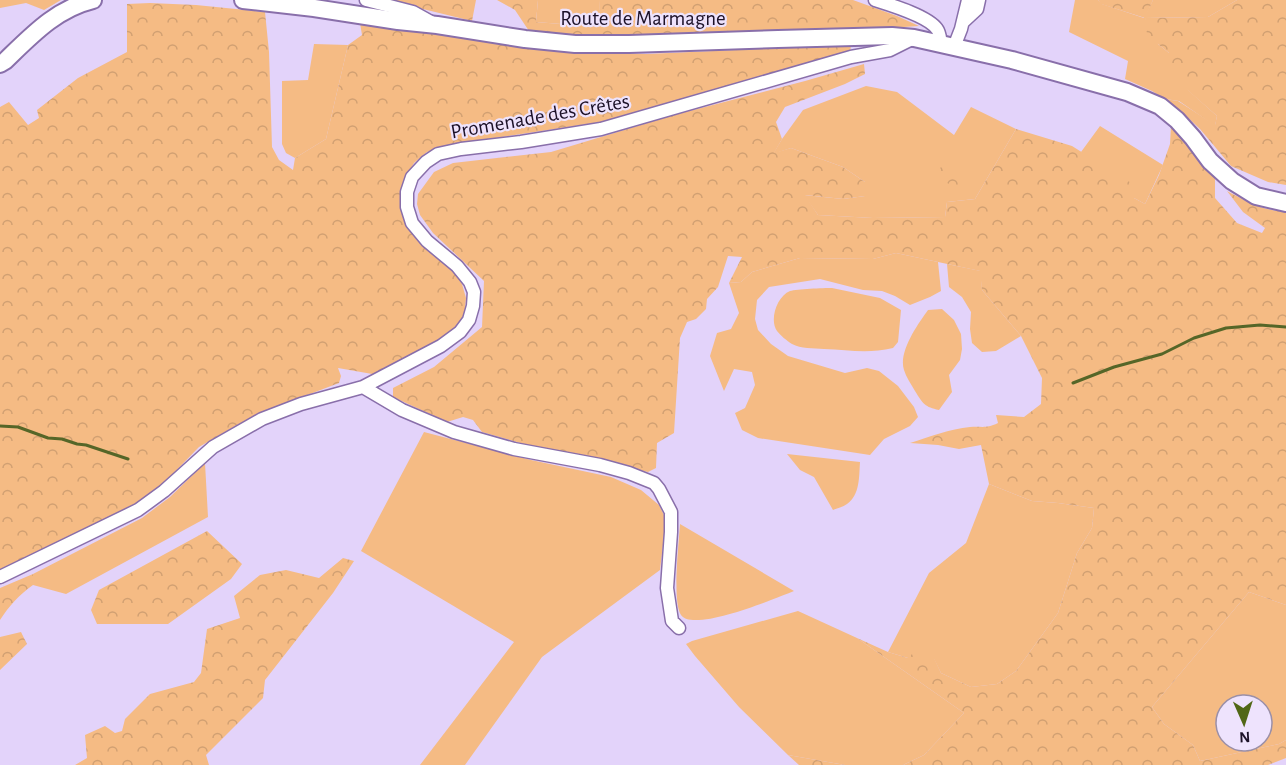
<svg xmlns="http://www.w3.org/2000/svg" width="1286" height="765" viewBox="0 0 1286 765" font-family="'Alegreya Sans',sans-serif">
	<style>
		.grass { fill: #f5bb84; fill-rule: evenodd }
		.forest { fill: url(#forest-crowns) }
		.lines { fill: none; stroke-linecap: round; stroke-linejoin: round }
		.stream { stroke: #556628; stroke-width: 3 }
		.street-casing { stroke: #896faa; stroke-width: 15 }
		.secondary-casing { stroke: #896faa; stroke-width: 20 }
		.street { stroke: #fff; stroke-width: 12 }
		.secondary { stroke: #fff; stroke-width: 16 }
		.labels { text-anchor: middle; stroke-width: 4.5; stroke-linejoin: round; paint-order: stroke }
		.street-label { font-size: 21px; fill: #1c1128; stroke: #eee3fd }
	</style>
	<defs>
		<pattern id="forest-crowns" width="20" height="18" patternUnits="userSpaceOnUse" patternTransform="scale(1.5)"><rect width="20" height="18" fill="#f5bb84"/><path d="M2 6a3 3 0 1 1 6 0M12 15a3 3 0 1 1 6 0" fill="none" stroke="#d1a072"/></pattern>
	</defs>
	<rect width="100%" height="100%" fill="#e3d3fa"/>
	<path class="grass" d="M0 0H61L44 10 26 3 0 8Z
		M538 0H600L599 27 536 22Z
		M1075 0H1098L1102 4 1144 18 1153 0H1237L1208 17 1145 18 1158 44 1169 53 1188 90 1217 116 1215 126 1179 101 1165 99 1152 91 1125 79 1128 61 1069 32Z
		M314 44 348 45 326 139 295 158 286 153 282 144V81L308 80Z
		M866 86 897 92 954 135 971 107 1016 129 975 199 947 202 945 217 873 218 818 215 804 195 843 199 865 196V182L843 167 791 148 773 154 782 139 803 110Z
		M1100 126 1163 165 1145 204 1134 198 1081 152Z
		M896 253 938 262 941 291 930 297 910 305 895 296 882 291 863 290 820 279 769 287 757 300 755 319 758 330 771 344 788 356 845 373 867 368 879 371 898 386 914 407 918 417 910 426 884 439 870 455 758 438 742 430 735 413 745 408 755 385 752 372 734 369 724 391 710 356 717 333 731 329 739 313 729 283 741 282 752 272 800 258 873 259Z
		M947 264 981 271 982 290 1021 336 996 351 982 352 972 343 970 329 971 312 962 297 949 287Z
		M832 288 880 298 901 310 898 342 893 348C868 354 849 350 824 349 813 348 801 349 792 344 787 341 780 335 777 331 769 320 777 296 790 291 797 289 823 288 832 288Z
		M942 309 954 320 961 334 962 349 960 360 949 375 952 392 939 410C925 407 923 404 915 391 911 384 906 377 904 370 898 352 918 324 928 310Z
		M424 432 531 460 611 477 641 490 659 505 666 519 660 570 542 657 465 765H420L514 642 361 551Z
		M787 454 860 462C859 477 860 495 847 504 843 507 837 508 833 510L814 477 800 470Z
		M205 463 208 517 66 594 33 585V574L142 518 170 497Z
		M989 484 1032 501 1058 503 1094 508 1092 528 1077 553 1058 613 1016 671 997 684 971 687 941 673 934 659 908 658 888 652 929 573 966 543Z
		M680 524 794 591C776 598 693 633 681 615 672 602 679 542 680 524Z
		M1249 592 1286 605V740L1279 744 1200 761 1193 745 1164 724 1152 707ZM1226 705H1262V741H1226Z
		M798 611 857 638 964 713 924 755 903 765H845L788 755 739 707 695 656 686 644 692 641Z"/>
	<path class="forest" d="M386 0H476L472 21Z
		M497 0H538L536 22 598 27 600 0H853L897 16 919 26 843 31 591 36 529 31 515 10Z
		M1098 0H1153L1145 18 1208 17 1237 0H1286V185L1268 182 1231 166 1200 129 1182 112 1165 99 1178 101 1215 125 1217 116 1167 72 1169 53 1158 44 1148 42 1145 18 1101 4Z
		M150 3 196 5 265 12 269 52 272 147 279 160 293 170 295 158 326 139 348 45 362 35 360 23 472 37 536 49 588 53 647 54 851 45 850 53 601 122 455 144 427 152 414 163 405 179 400 201 406 224 418 238 457 275 462 284 466 298 464 321 441 341 378 375 338 368 341 376 339 383 265 411 237 425 199 447 165 482 136 505 0 570V107L9 102 28 125 39 118 37 110 78 78 127 52V4Z
		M864 64 865 74 845 84 785 107 776 122 782 139 774 153 791 148 843 167 865 182V196L843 199 805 195 818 215 873 218 945 217 947 202 975 199 1016 129 1072 146 1136 186 1134 198 1145 204 1159 175 1170 144 1171 126 1185 138 1198 161 1215 176V198L1237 223 1262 233 1265 228 1243 212 1227 191C1246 201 1264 212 1286 211V605L1249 592 1152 707 1164 724 1193 745 1200 761 1279 744 1286 740V758L1268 765H903L924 755 964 713 857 638 888 652 908 658 917 649 934 658 941 673 971 687 997 684 1016 671 1058 613 1077 553 1092 528 1094 508 1058 503 1032 501 989 484 981 445 959 449 938 445 910 443C929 437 950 429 970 427 983 426 985 429 998 423L996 415 1024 417 1041 404 1042 378 1021 336 982 290 980 271 896 253 873 259 800 258 752 272 741 282 729 283 742 257 728 256 718 287 707 299 706 309 696 319 687 322 680 338 674 433 657 443 656 468 648 472 527 445 482 432 473 420 463 417 447 422 393 397V388L434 367 482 327 484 281 433 233 420 215 417 204 418 194 434 172 453 163 551 152 674 115 805 81Z
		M943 162 953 164 971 178 965 185 955 186 944 182 940 169Z
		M207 531 242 564 231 579 168 624H97L91 610 99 590Z
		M343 558 354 561 333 593 265 680 263 698 206 755 209 765H75L87 758 85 735 105 726 115 733 122 731 125 719 150 694 194 682 201 673 207 629 240 618 234 596 260 575 286 570 319 578Z
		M33 574V585C19 595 9 606 0 620V588Z
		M21 632 27 644 0 670V637Z
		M788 755 845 765H799Z"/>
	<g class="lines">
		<path class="stream" d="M1073 383 1114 367 1162 354 1194 338 1226 328 1260 325 1286 327
			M0 426 18 427 48 438 62 439 77 444 86 445 128 459"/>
		<defs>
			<path id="street" d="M366 0 413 12 431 22
				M875 0C891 5 928 16 937 29 940 33 940 39 941 44
				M963 22 977 9 979 0
				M954 47 961 29 968 0
				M363 387 402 410 454 432 514 449 600 465 629 473 654 483 659 489 671 512V532L667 588 672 621 679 628
				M0 577 138 510 164 491 213 447 262 419 301 404 363 387 441 346 460 332 469 320 473 306 474 292 470 282 457 266 427 241 412 223 407 207V192L412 177 426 162 438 154 461 149 521 142 601 129 851 57 890 50 914 38"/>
			<path id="secondary" d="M243 0 314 8 398 21 437 25 525 39 575 44H629L778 39 892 36 914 38 1012 60 1127 92 1160 106 1177 120 1193 138 1210 161 1232 181 1256 196 1286 203
				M0 64 5 61C32 35 56 9 93 0"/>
		</defs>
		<use href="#street" class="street-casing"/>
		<use href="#secondary" class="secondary-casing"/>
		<use href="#street" class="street"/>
		<use href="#secondary" class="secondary"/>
	</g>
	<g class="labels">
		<g class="street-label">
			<text x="643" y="25">Route de Marmagne</text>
			<text transform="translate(540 116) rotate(-10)" y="7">Promenade des Crêtes</text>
		</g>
	</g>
	<g transform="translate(1244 723) rotate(177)"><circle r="28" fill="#eee3fd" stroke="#9a8fa8" stroke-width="1.5"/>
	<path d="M0-4.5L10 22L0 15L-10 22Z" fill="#516716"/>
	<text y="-9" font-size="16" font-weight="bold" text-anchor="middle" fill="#1c1128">N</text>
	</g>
</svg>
